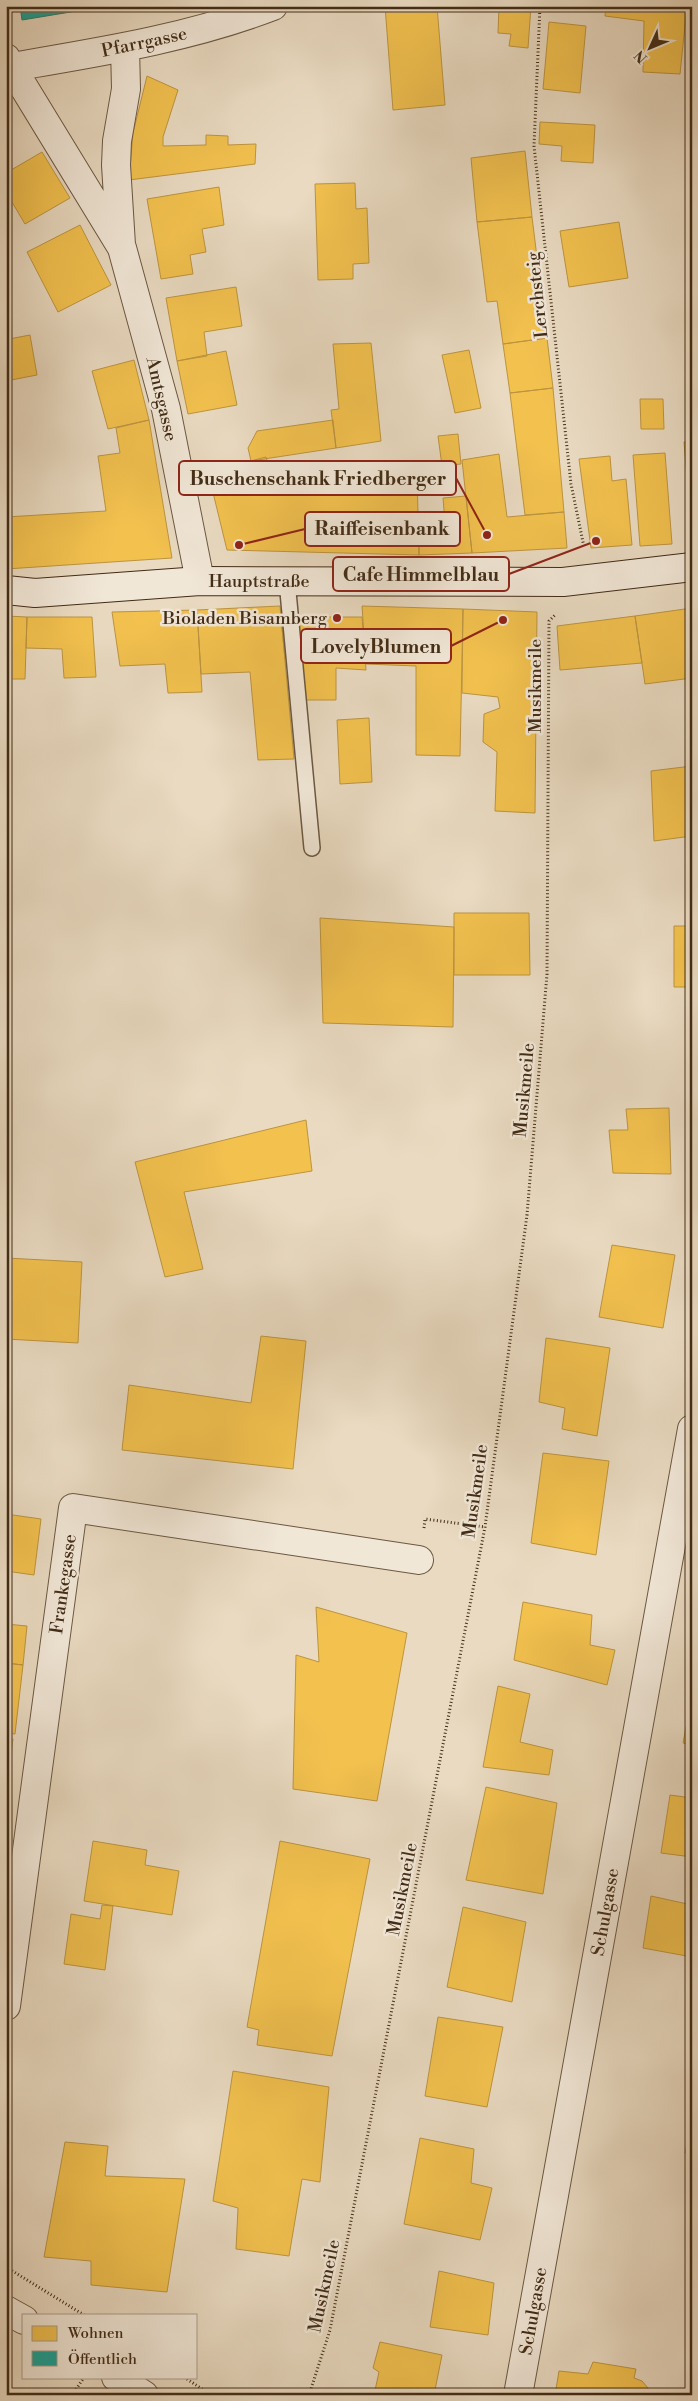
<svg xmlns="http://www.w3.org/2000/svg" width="698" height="2401" viewBox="0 0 698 2401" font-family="'Libre Bodoni',serif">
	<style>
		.homes { fill: #f2c14e; stroke: #bd943e }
		.public { fill: #17a398; stroke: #247f71 }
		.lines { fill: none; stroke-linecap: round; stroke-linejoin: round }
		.service-casing { stroke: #6c5842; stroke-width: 18 }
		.minor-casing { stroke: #6c5842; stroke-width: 30 }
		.tertiary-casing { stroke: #6c5842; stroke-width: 30 }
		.secondary-casing { stroke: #422c17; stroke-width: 30 }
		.path { stroke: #422c17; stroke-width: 3; stroke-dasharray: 1 2.5; stroke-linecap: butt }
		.service { stroke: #f1e7d7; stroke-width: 15 }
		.minor { stroke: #f1e7d7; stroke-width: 28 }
		.tertiary { stroke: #f1e7d7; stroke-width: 28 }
		.secondary { stroke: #f1e7d7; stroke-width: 28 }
		.poi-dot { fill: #8f2418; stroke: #f1e7d7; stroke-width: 2 }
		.labels { text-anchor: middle; stroke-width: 5; stroke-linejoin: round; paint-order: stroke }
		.street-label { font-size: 18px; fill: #422c17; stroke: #f1e7d7 }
		.poi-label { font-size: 18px; fill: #422c17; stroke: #f1e7d7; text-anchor: end }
		.leader { fill: none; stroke: #8f2418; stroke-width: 2 }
		.callout-dot { fill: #8f2418; stroke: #f1e7d7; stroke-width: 2 }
		.callout { fill: #f1e7d7; stroke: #8f2418; stroke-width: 2 }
		.callout-label { font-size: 19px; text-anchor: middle; font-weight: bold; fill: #422c17 }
	</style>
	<rect width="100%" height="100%" fill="#e9dac1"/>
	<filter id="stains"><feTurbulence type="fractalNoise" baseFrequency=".004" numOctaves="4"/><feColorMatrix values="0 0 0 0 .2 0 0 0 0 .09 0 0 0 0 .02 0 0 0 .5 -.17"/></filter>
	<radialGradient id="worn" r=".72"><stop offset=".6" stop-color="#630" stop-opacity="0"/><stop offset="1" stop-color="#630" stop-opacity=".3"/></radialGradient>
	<path class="homes" d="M385 6H437L445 105 393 110Z
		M499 6H531L528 48 509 46 511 34 498 33Z
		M606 6H687L680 74 643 72 644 21 605 16Z
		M549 22 586 26 580 93 543 89Z
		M147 76 178 90 163 137V146L206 145V135L228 136V145L256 144 255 164 129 180 133 133Z
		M540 122 595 125 593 163 561 161 562 146 539 144Z
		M525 151 532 217 477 222 471 158Z
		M42 152 70 198 25 224 6 192V173Z
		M355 183 356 209 367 208 369 263 353 264V279L318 280 315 184Z
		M219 187 224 225 202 229 206 252 190 255 193 274 161 279 147 199Z
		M532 217 547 338 503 344 497 301 487 302 477 222Z
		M619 222 628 278 569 287 560 231Z
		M80 225 111 285 58 312 27 252Z
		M236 287 242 326 204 332 207 356 177 361 166 298Z
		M6 319 9 339 30 335 37 375 6 381Z
		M547 338 553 388 510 393 503 344Z
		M371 343 381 441 336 448 331 410 339 409 333 344Z
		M469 350 481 408 455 413 442 355Z
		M226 351 237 405 188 414 177 361Z
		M134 360 149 420 108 429 92 371Z
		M553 388 564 512 525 515 510 393Z
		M640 399H663L664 429H641Z
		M149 420 172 558 6 569V517L106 511 98 456 120 453 116 428Z
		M333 420 336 448 251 461 248 448 257 431Z
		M458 434 461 464 442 466 438 436Z
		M684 442H692V541Z
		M665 453 672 544 640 546 633 455Z
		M499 454 507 517 564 512 567 548 472 553 462 460Z
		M610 456 612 481 626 479 632 545 591 548 579 459Z
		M266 457 275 488 386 485 387 472 417 473 419 555 227 550 208 472Z
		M466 496 472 553 419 555V522L445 523 443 498Z
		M280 606 294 759 258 760 250 672 201 674 197 610Z
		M362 606 463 609 460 756 416 755V666L366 664Z
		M692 608V678L645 684 635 616Z
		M463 609 537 612 535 813 495 811 497 752 483 742 484 714 500 708 498 697 462 693Z
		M197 610 202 692 168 693 165 664 120 666 112 612Z
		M6 616 27 617 25 679H6Z
		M635 616 642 663 560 670 557 626Z
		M27 617H92L96 677 64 678 62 649 26 648Z
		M281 617H362L366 670 336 668V700H302L299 660 285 659Z
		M369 718 372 782 340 784 337 720Z
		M692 766V836L654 841 651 771Z
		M454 913H529L530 975H454Z
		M320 918 454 927 453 1027 323 1023Z
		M674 926H692V987H674Z
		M669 1108 671 1174 613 1173 609 1130H628L626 1109Z
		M306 1120 312 1171 184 1192 203 1269 165 1277 135 1162Z
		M612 1245 675 1255 663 1328 599 1317Z
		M6 1258 82 1262 78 1343 6 1339Z
		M261 1336 306 1341 293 1469 122 1450 129 1385 251 1403Z
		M546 1338 610 1348 597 1436 562 1429 565 1408 539 1402Z
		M543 1453 609 1461 596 1555 531 1543Z
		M6 1514 41 1519 34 1575 6 1571Z
		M523 1602 592 1615 590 1645 615 1650 607 1685 514 1660Z
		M316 1607 407 1633 377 1801 293 1789 296 1655 319 1662Z
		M6 1624 27 1626 23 1665 6 1663Z
		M6 1663 23 1665 15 1734 6 1733Z
		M498 1686 530 1694 520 1742 553 1750 549 1775 483 1767Z
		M692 1696V1745L683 1743Z
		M6 1738 13 1739 6 1795Z
		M486 1787 557 1803 543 1894 466 1880Z
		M670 1795 692 1798V1857L661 1853Z
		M93 1841 147 1850 145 1865 179 1871 172 1915 84 1901Z
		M280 1841 370 1859 332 2056 257 2045 259 2030 247 2027Z
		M651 1896 692 1905V1957L643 1948Z
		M102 1905 113 1906 105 1970 64 1964 71 1914 100 1919Z
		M463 1907 526 1922 512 2002 447 1987Z
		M438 2017 503 2027 487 2107 425 2096Z
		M233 2071 329 2087 320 2182 302 2179 289 2256 236 2249 238 2208 213 2201Z
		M692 2118V2154L685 2153Z
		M420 2138 474 2149 471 2183 492 2188 480 2240 404 2224Z
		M65 2142 108 2146 105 2176 185 2179 167 2292 91 2285V2261L44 2257Z
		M439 2271 494 2283 488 2335 430 2327Z
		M380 2342 442 2355 434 2395H374L379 2372 373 2368Z
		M593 2362 636 2369 634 2378 642 2381 648 2388V2395H555L559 2371 588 2374Z"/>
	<path class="public" d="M20 6H101V7L22 20Z"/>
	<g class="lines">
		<defs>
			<path id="service" d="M287 581 312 848"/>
			<path id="minor" d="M6 58 122 248 166 409 200 581
				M12 67C100 52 190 38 273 6
				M121 245 116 165 117 141 126 89 125 47
				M6 2006 73 1508 419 1560
				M518 2395 692 1429"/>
			<path id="tertiary" d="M6 2310 24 2320
				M116 2377 144 2395"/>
			<path id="secondary" d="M6 590 35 593 200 581 563 582 692 567"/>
		</defs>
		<use href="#service" class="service-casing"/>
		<use href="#minor" class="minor-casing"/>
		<use href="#tertiary" class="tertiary-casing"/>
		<use href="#secondary" class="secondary-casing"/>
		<path class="path" d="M540 6 534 146 571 484 584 547
			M424 1528 425 1519 485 1527
			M6 2267 84 2315
			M184 2377 211 2395
			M72 2395 83 2379
			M309 2395 330 2330 485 1527 527 1215 547 974 549 621 555 615"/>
		<use href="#service" class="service"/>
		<use href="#minor" class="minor"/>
		<use href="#tertiary" class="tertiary"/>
		<use href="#secondary" class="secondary"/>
	</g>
	<circle class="poi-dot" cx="337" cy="618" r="5"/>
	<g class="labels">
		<g class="street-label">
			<text transform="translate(144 42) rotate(-12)" y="6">Pfarrgasse</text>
			<text transform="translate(537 295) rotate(-96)" y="6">Lerchsteig</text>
			<text transform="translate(162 399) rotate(77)" y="6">Amtsgasse</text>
			<text x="259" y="587">Hauptstraße</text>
			<text transform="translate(535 686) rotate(-90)" y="6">Musikmeile</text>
			<text transform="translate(524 1090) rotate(-85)" y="6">Musikmeile</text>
			<text transform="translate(475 1491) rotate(-82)" y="6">Musikmeile</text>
			<text transform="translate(63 1584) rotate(-82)" y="6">Frankegasse</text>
			<text transform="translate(402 1889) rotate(-79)" y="6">Musikmeile</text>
			<text transform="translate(605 1912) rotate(-80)" y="6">Schulgasse</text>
			<text transform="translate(324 2286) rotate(-78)" y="6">Musikmeile</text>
			<text transform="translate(533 2311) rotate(-80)" y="6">Schulgasse</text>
		</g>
		<g class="poi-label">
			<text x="327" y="624">Bioladen Bisamberg</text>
		</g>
	</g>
	<path class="leader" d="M487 535L456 478M239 545L305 529M596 541L509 574M503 620L451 646"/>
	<g class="callout-dot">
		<circle cx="487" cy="535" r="5"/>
		<circle cx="239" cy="545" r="5"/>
		<circle cx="596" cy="541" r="5"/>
		<circle cx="503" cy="620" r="5"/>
	</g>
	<g class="callout">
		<rect x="179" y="461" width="277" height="34" rx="5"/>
		<rect x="305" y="512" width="155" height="34" rx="5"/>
		<rect x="333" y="557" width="176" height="34" rx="5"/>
		<rect x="301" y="629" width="150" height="34" rx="5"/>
	</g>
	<g class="callout-label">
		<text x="318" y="485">Buschenschank Friedberger</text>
		<text x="382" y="535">Raiffeisenbank</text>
		<text x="421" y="581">Cafe Himmelblau</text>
		<text x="376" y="653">LovelyBlumen</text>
	</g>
	<rect width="698" height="2401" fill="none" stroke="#e9dac1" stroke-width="25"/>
	<rect x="8" y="8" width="683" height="2386" fill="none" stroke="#422c17" stroke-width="2.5"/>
	<rect x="12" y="12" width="673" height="2376" fill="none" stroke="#422c17"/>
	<rect x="22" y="2314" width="175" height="65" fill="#f1e7d7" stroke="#ab9c8a"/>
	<rect x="32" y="2326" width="25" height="15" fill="#f2c14e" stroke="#ab9c8a"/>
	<text x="68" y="2338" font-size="15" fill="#422c17">Wohnen</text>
	<rect x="32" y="2351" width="25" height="15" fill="#17a398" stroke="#ab9c8a"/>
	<text x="68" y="2364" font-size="15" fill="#422c17">Öffentlich</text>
	<g transform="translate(650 48) rotate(226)" stroke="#f1e7d7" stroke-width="4" paint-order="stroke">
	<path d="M0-4L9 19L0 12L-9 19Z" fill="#422c17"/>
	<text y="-8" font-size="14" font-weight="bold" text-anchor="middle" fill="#422c17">N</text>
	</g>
	<rect width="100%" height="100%" filter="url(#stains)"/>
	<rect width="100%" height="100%" fill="url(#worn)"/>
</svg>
